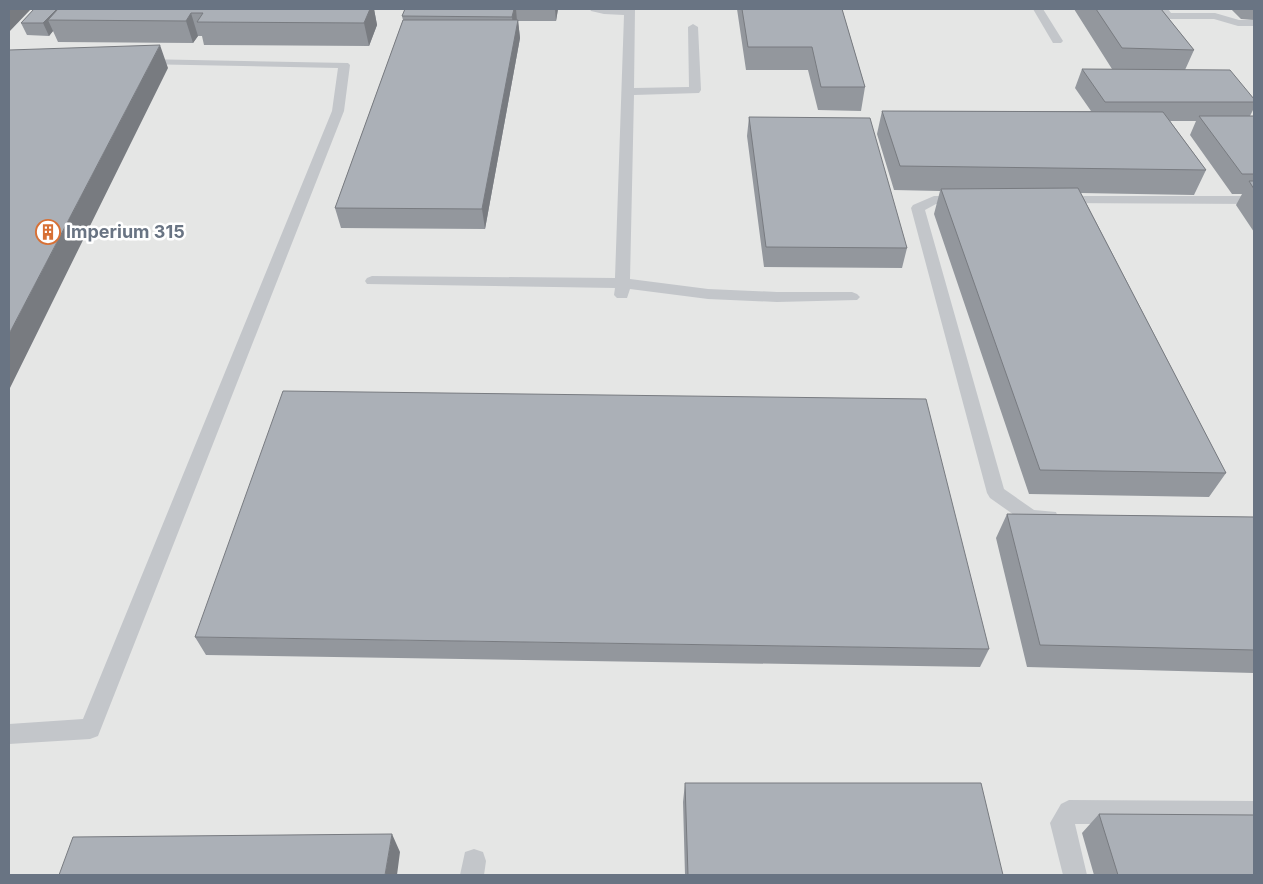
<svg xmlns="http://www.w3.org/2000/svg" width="1263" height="884" viewBox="0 0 1263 884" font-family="Inter,sans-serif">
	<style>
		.built { fill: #e5e6e5 }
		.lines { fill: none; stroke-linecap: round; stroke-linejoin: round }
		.lane { fill: #c3c6ca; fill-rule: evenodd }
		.wall { fill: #93979d }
		.shaded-wall { fill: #787b80 }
		.building { fill: #abb0b7; stroke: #787b80 }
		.labels { text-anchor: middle; stroke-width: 5; stroke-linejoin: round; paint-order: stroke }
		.poi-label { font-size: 18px; font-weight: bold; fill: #697483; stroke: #fff; text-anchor: start }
	</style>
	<rect width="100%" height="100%" fill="#f7f7f5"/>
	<path class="built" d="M9 9H1254V875H9Z"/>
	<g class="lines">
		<path class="lane" d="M590 9H635L634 88 689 87 688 27 693 24 698 27 701 90 699 93 634 95 630 279 708 289 777 292H852L857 294 860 297 857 300 777 302 708 299 630 289 627 298H617L614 295 615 288 367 284 365 281 367 278 372 276 615 278 624 15 604 14 591 11Z
			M1033 9H1043L1063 41 1061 43H1053Z
			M1157 9H1168L1171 13H1215L1239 20H1254V26H1238L1214 19H1168L1164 18Z
			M142 59 348 63 350 65 344 111 98 736 90 739 9 744V724L83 719 332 111 338 68 138 64 136 62Z
			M934 196H961L968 200 961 204H936L925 210 1004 489 1034 510 1056 512 1058 517 1056 522C1046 526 1034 526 1024 522L990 498 987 493 911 208 913 205Z
			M1062 196H1254V204L1057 203 1055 200 1057 197Z
			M1069 800 1254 801V824H1075L1087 875H1063L1050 823 1061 804Z
			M474 849 483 852 486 861 484 875H460L465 852Z"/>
	</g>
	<path class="wall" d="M34 9H374L377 25 369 46 204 45 202 36H198L193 43 58 42 53 31 49 36 27 35 21 23Z
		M405 9H558L556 21H518L520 38 485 229 341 228 335 208 403 20 402 16Z
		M737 9H842L865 87 861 111 818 110 808 70H746Z
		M1074 9H1161L1194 50 1185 70 1254 99V108L1250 116H1254V232L1236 205 1242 194H1232L1190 135 1196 121H1170L1206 170 1194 195 1081 193 1226 473 1209 497 1029 494 934 214 940 191 894 190 877 134 882 111H1091L1075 88 1082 69H1112Z
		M1231 9H1254V20L1241 19Z
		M749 117 907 248 902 268 764 267 747 136Z
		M1007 514 1254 517V673L1027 667 996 538Z
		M195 637 989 649 980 667 206 655Z
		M685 783 1003 875H685L683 802Z
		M1099 814 1254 875H1094L1082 833Z"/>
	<path class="shaded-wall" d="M9 9H31L9 32Z
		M57 9H73L48 20 53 31 49 36 43 23Z
		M370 9H374L377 25 369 46 364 23Z
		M514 9H516L517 21 514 35 512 17Z
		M555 9H558L556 21Z
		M191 13 198 36 193 43 186 21Z
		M518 20 520 38 485 229 482 209Z
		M160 45 168 68 9 390V334Z
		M392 834 400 852 397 875H385Z"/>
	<path class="building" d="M34 9H57L43 23H21Z
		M58 9H370L364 23 197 22 203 13H191L186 21 48 20Z
		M405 9H514L512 17 402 16Z
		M742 9H842L865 87H821L812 47H748Z
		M1096 9H1161L1194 50 1122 48Z
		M403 20H518L482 209 335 208Z
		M160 45 9 334V50Z
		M1082 69 1230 70 1254 99V102H1105Z
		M882 111 1163 112 1206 170 900 166Z
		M1199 116H1254V174H1242Z
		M749 117 870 118 907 248 766 247Z
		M1249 181H1254V189Z
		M1078 188 1226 473 1040 470 941 189Z
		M283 391 926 399 989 649 195 637Z
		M1007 514 1254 517V650L1040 645Z
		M685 783H981L1003 875H688Z
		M1099 814 1254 815V875H1118Z
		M392 834 385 875H59L73 837Z"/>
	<defs>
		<symbol id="building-ring" viewBox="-11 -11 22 22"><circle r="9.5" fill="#fff" stroke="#d77035" stroke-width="1.5"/><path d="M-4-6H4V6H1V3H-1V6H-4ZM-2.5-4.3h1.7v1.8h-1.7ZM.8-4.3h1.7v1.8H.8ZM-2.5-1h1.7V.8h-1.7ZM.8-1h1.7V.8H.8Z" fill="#d77035"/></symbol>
	</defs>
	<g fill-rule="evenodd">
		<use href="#building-ring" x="34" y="218" width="28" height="28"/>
	</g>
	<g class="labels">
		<g class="poi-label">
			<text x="66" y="238">Imperium 315</text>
		</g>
	</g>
	<rect width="1263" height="884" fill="none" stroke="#697483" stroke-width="20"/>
</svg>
